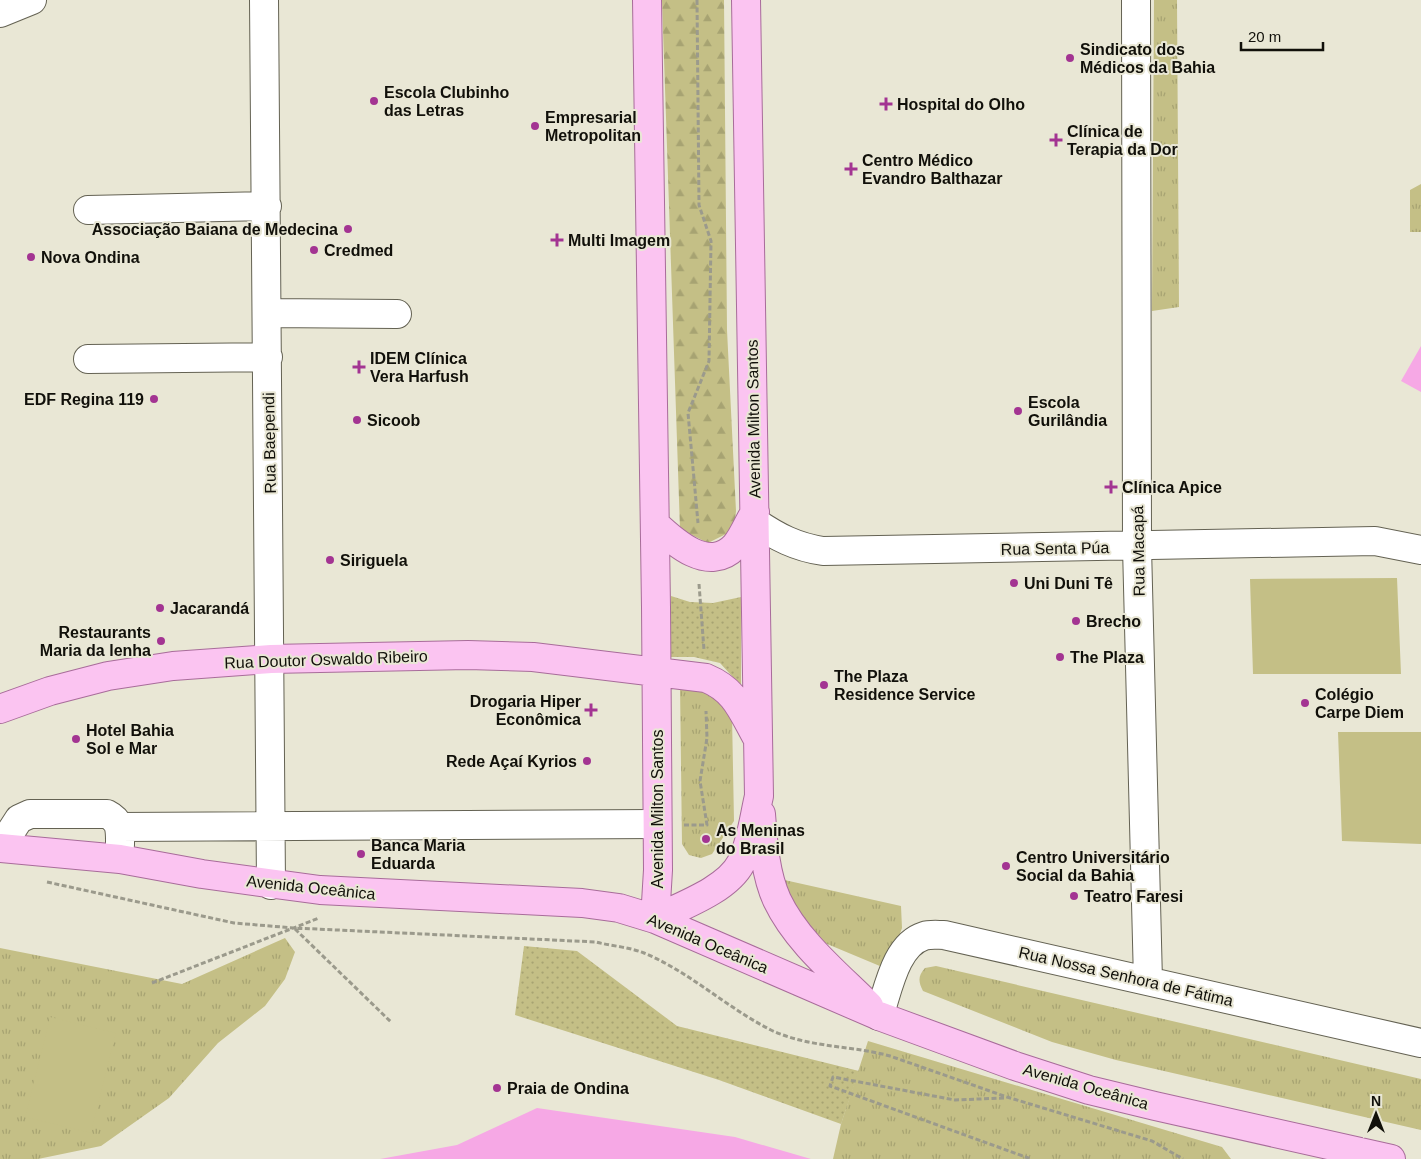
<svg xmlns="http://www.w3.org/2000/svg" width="1421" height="1159" viewBox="0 0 1421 1159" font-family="Helvetica,sans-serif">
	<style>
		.grass { fill: url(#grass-dots) }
		.forest { fill: url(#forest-firs) }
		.park { fill: url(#park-tufts) }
		.pitch { fill: #c4bf86 }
		.water { fill: #f6a8e5 }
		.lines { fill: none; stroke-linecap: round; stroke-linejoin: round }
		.minor-casing { stroke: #646253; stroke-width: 30 }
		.major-casing { stroke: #a86c9a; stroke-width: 30 }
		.path { stroke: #9b9a8c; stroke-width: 3; stroke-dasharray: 5 2.5; stroke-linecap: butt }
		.minor { stroke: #fff; stroke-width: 28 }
		.major { stroke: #fbc4f1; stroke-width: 28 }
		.poi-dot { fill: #a33492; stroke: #e9e7d5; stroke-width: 2 }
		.labels { text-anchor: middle; stroke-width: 4; stroke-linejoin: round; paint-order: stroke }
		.poi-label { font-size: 16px; font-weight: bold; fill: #11100a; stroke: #e9e7d5; text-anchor: start }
		.street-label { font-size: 16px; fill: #11100a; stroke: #e9e7d5 }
	</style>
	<defs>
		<pattern id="grass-dots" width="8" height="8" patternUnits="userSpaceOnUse" patternTransform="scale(1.25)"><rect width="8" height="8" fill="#c4bf86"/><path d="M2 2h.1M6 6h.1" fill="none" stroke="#a7a372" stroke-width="1.8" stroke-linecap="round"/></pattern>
		<pattern id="forest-firs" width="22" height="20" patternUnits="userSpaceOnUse" patternTransform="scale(1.25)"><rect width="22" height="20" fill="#c4bf86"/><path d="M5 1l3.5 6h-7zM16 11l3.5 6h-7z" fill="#a7a372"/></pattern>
		<pattern id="park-tufts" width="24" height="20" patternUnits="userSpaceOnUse" patternTransform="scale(1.25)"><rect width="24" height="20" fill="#c4bf86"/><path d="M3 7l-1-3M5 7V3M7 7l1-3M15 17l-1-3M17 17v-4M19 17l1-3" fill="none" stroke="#a7a372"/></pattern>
	</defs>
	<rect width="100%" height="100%" fill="#e9e7d5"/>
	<path class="grass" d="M671 596 690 602 713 603 741 597V686L720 663 694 657H671Z
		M524 946 577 951 677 1026 859 1071 841 1124 719 1080 515 1015Z"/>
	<path class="forest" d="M662 0H724L727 330 736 511 734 530 708 543 680 529Z"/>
	<path class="park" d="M1154 0H1177L1179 307 1152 311Z
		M1421 184V232H1410V190Z
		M680 684 713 686 732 715 734 821 712 854 701 858 689 855 682 844Z
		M780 879 901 906 902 928 887 969 820 941 797 914Z
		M285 938 295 952 285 979 265 1006 218 1043 169 1098 101 1146 38 1159H0V948L182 984Z
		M936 966 1421 1079V1130L1116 1060 1052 1042 923 991C918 981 918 976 925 968Z
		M868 1041 1222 1147 1231 1159H833L841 1124Z"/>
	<path class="pitch" d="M1397 578 1401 674H1253L1250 579Z
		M1338 732H1421V844L1342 841Z
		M50 1017 116 1033 91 1133 25 1117Z"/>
	<path class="water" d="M1421 346V392L1401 381Z
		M537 1108 735 1137 811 1159H380L457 1145Z"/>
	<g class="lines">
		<defs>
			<path id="minor" d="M264 0 271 885
				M1136 0 1137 547 1148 981
				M0 13 32 0
				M88 210 267 206
				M267 313 397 314
				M88 359 268 357
				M755 522C777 537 796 547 823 551L1375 541 1421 550
				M120 827 657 824
				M0 848 19 819 30 814H107C121 821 120 830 120 845
				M879 1016C888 991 895 945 924 936 930 934 938 935 944 935L1421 1043"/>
			<path id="major" d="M647 0 656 607 658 870 655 919
				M655 524C674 542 709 574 735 546 743 537 748 523 755 512
				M0 709 50 691 108 676 173 666 271 659 468 655 533 657 706 678C735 690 741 709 756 736
				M761 814C763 841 765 874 777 900 797 942 837 974 869 1006
				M0 848 120 859 202 874 320 890 582 903 619 908 655 919 879 1016 1015 1066 1089 1090 1155 1106 1391 1159
				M655 919C681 906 727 890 741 863 751 844 754 817 759 796L746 0"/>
		</defs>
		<use href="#minor" class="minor-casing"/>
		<use href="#major" class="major-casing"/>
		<path class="path" d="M697 0 699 205 711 241 709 361 688 413 698 523
			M699 584 704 650
			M684 825H707L700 781 707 738 706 711
			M47 882 234 923 294 928 596 942C611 946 629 947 644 953 690 972 727 1008 771 1030 809 1048 850 1045 890 1056L1007 1097 1152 1141 1183 1159
			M295 929 391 1022
			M152 983 319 918
			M1004 1098 955 1100 833 1077 830 1086 1031 1159"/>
		<use href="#minor" class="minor"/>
		<use href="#major" class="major"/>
	</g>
	<g class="poi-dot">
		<circle cx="1070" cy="58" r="5"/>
		<circle cx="374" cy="101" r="5"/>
		<path d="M883.5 96.5h5v5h5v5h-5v5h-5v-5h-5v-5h5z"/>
		<circle cx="535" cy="126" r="5"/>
		<path d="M1053.5 132.5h5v5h5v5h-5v5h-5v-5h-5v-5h5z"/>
		<path d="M848.5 161.5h5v5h5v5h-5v5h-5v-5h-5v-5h5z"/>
		<circle cx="348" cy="229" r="5"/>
		<path d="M554.5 232.5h5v5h5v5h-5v5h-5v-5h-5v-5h5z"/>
		<circle cx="314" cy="250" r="5"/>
		<circle cx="31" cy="257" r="5"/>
		<path d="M356.5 359.5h5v5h5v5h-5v5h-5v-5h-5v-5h5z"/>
		<circle cx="154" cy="399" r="5"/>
		<circle cx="1018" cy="411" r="5"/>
		<circle cx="357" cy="420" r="5"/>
		<path d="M1108.5 479.5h5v5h5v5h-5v5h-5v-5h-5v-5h5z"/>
		<circle cx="330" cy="560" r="5"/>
		<circle cx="1014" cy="583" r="5"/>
		<circle cx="160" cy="608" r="5"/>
		<circle cx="1076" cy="621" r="5"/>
		<circle cx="161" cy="641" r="5"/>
		<circle cx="1060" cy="657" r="5"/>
		<circle cx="824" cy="685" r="5"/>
		<circle cx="1305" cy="703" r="5"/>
		<path d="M588.5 702.5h5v5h5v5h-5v5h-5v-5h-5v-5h5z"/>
		<circle cx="76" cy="739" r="5"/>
		<circle cx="587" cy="761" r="5"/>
		<circle cx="706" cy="839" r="5"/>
		<circle cx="361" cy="854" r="5"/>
		<circle cx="1006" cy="866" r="5"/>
		<circle cx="1074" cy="896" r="5"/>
		<circle cx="497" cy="1088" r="5"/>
	</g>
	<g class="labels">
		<g class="poi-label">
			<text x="1080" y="55">Sindicato dos<tspan x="1080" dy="18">Médicos da Bahia</tspan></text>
			<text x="384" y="98">Escola Clubinho<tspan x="384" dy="18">das Letras</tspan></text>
			<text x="897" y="110">Hospital do Olho</text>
			<text x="545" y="123">Empresarial<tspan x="545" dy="18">Metropolitan</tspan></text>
			<text x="1067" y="137">Clínica de<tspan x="1067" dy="18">Terapia da Dor</tspan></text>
			<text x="862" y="166">Centro Médico<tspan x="862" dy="18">Evandro Balthazar</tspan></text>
			<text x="338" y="235" text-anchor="end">Associação Baiana de Medecina</text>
			<text x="568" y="246">Multi Imagem</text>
			<text x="324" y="256">Credmed</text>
			<text x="41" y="263">Nova Ondina</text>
			<text x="370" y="364">IDEM Clínica<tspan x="370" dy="18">Vera Harfush</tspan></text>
			<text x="144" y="405" text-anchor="end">EDF Regina 119</text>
			<text x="1028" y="408">Escola<tspan x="1028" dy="18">Gurilândia</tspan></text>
			<text x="367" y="426">Sicoob</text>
			<text x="1122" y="493">Clínica Apice</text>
			<text x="340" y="566">Siriguela</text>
			<text x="1024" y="589">Uni Duni Tê</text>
			<text x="170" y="614">Jacarandá</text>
			<text x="1086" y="627">Brecho</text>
			<text x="151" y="638" text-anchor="end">Restaurants<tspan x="151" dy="18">Maria da lenha</tspan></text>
			<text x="1070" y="663">The Plaza</text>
			<text x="834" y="682">The Plaza<tspan x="834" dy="18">Residence Service</tspan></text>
			<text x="1315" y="700">Colégio<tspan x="1315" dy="18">Carpe Diem</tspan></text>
			<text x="581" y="707" text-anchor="end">Drogaria Hiper<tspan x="581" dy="18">Econômica</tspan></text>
			<text x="86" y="736">Hotel Bahia<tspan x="86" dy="18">Sol e Mar</tspan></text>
			<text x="577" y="767" text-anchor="end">Rede Açaí Kyrios</text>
			<text x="716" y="836">As Meninas<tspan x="716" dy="18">do Brasil</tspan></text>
			<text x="371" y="851">Banca Maria<tspan x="371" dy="18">Eduarda</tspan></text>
			<text x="1016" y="863">Centro Universitário<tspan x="1016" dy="18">Social da Bahia</tspan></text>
			<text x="1084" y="902">Teatro Faresi</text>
			<text x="507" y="1094">Praia de Ondina</text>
		</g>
		<g class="street-label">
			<text transform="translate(753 419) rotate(-91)" y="6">Avenida Milton Santos</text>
			<text transform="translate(269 443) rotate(-91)" y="6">Rua Baependi</text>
			<text transform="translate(1055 548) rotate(-1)" y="6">Rua Senta Púa</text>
			<text transform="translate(1138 551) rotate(-91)" y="6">Rua Macapá</text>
			<text transform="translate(326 659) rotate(-2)" y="6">Rua Doutor Oswaldo Ribeiro</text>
			<text transform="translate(657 809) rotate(-90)" y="6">Avenida Milton Santos</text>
			<text transform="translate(311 887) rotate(6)" y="6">Avenida Oceânica</text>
			<text transform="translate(708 943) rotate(23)" y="6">Avenida Oceânica</text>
			<text transform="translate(1126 976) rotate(13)" y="6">Rua Nossa Senhora de Fátima</text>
			<text transform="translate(1086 1086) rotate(16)" y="6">Avenida Oceânica</text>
		</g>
	</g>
	<g transform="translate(1376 1114)" stroke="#e9e7d5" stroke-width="4" paint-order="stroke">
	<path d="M0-4L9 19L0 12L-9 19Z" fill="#11100a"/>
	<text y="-8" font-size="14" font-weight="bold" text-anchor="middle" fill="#11100a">N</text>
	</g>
	<path d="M1241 42v8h82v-8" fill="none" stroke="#11100a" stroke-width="2.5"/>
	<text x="1248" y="42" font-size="15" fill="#11100a" stroke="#e9e7d5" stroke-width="4" paint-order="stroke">20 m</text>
</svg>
